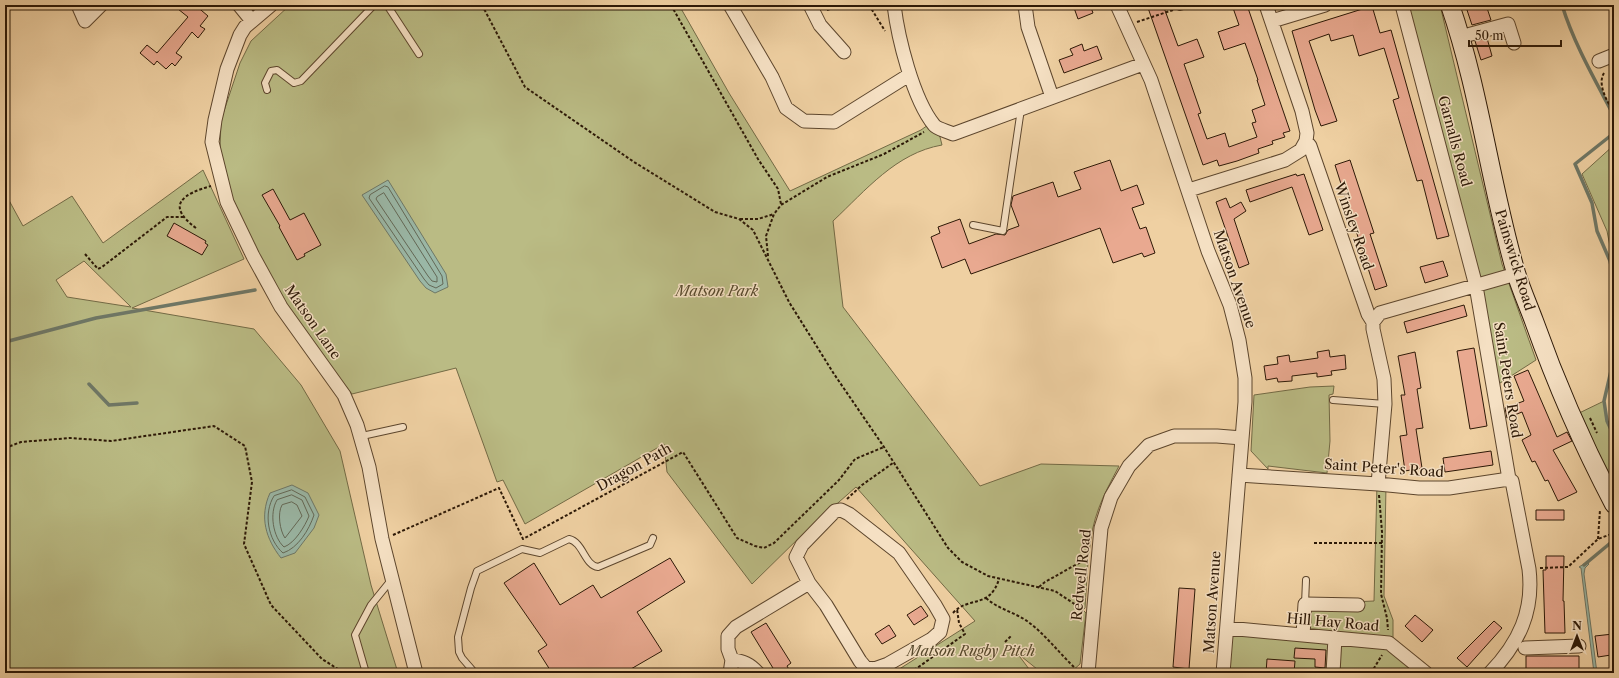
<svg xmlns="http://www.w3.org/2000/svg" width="1619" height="678" viewBox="0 0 1619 678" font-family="'Libre Caslon Text',serif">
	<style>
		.green { fill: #babb84; stroke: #736a45; fill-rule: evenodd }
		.water { fill: #9ab7a6; stroke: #6e7766 }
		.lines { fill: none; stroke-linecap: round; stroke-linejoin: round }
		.shore { stroke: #636856; stroke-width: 1 }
		.stream { stroke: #6e7766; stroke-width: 3.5 }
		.building { fill: #e9a990; stroke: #2c1806 }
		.lane-casing { stroke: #5d462d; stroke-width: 8 }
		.street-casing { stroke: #5d462d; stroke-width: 15 }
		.secondary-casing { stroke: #2c1806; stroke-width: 20 }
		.path { stroke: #2c1806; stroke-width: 2; stroke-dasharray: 3 2; stroke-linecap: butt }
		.lane { stroke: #f5e0c3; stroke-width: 6 }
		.street { stroke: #f5e0c3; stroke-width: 13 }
		.secondary { stroke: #f5e0c3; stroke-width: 18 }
		.labels { text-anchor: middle; stroke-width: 3; stroke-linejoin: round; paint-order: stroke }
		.street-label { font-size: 14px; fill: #2c1806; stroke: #f5e0c3 }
		.park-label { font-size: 14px; font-style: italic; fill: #57492c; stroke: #f5e0c3 }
	</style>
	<rect width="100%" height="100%" fill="#efd0a2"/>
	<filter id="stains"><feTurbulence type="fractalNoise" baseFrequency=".005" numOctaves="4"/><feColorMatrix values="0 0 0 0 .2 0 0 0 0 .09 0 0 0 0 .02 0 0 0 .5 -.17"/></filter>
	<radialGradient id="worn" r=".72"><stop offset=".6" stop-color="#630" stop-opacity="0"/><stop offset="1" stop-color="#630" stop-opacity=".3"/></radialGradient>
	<path class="green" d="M290 5H679L729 93 790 191 921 130 928 125 940 137 942 145C896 153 866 190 833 221L843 307 980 486 1041 464 1119 466C1102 498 1092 517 1089 554L1085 556V562H1088L1085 608 1083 610 1086 613 1080 664 1071 672 1042 673 1017 653 1032 673H893L975 621 856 487 805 532 752 584 667 472 664 444 525 524 503 480 497 482 456 368 352 394 282 306 239 224 220 150 221 120 240 63 251 41Z
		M1402 5H1440L1502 264 1536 360 1497 385Z
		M1614 145V267L1607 231 1582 174Z
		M203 170 244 259 132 308 254 329 301 385 340 451 371 585 398 673H5V193L23 226 72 196 103 243ZM84 261 131 307 67 297 56 280Z
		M1334 386 1333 394 1329 395 1330 441 1327 473 1268 466V469L1251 451 1254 395 1310 387Z
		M1604 401 1607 421 1614 436V504L1573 416Z
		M1377 484 1386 485 1384 596 1393 620V641L1420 673H1223L1227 628 1303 635 1305 604 1374 601Z"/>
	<path class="water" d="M388 180 446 274 448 287 435 293 426 288 420 281 362 195Z
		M292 485 308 493 319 515 314 528 295 553 281 558C266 539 259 517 270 493Z
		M1587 562 1589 564 1585 568 1584 574 1597 673H1594L1581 568 1579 567Z"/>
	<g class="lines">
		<path class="shore" d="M385 186 388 187 442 276 443 284 436 288 429 285 424 279 369 198 370 195Z
			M384 193 437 277V282L432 281 428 276 376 199 377 197Z
			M292 490 305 497 314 515C309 530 298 548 283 553 268 540 263 513 274 496Z
			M292 495 302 500 309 516C305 526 295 543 284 547 273 537 269 513 277 500Z
			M292 502 297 505 302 516 285 538C280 531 277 513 282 505Z"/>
		<path class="stream" d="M1562 5C1574 44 1595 80 1614 116
			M1614 133 1575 164 1592 203 1597 231 1610 261 1614 278
			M5 342 96 318 255 290
			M1614 358 1604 401 1607 421 1614 436
			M89 384 109 405 137 403
			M1584 565 1614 540"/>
	</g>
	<path class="building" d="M173 5H195L208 16 200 26 205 29 198 38 192 32 176 53 182 57 175 66 172 63 166 69 157 61 154 65 140 53 147 45 157 53 188 17Z
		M1073 5H1090L1093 13 1078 19Z
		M1147 5H1163L1178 46 1197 39 1204 57 1184 64 1201 113 1198 114 1207 139 1225 133 1229 147 1257 137 1252 123 1256 122 1252 110 1265 105 1257 80H1258L1245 43 1224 50 1218 32 1239 25 1232 5H1247L1290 131 1283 133 1285 137 1272 141 1273 144 1258 149 1259 153 1237 161 1219 166 1217 160 1203 165Z
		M1472 5H1486L1491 20 1472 25 1467 10 1473 8Z
		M1372 6 1380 33 1391 30 1449 236 1437 239 1422 180 1417 181 1393 100 1399 98 1384 48 1359 56 1353 35 1331 41 1329 34 1309 41 1337 121 1321 126 1315 110 1292 31Z
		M1487 38 1492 56 1481 60 1475 41Z
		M1082 44 1084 51 1097 46 1102 59 1064 73 1059 60 1073 55 1070 49Z
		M1110 160 1121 191 1137 185 1144 204 1132 208 1140 229 1146 227 1155 253 1144 257 1142 253 1113 263 1100 228 971 274 965 259 942 268 931 237 940 233 938 227 960 219 969 244 996 234 1005 235 1008 230 1019 226 1011 205 1013 196 1053 182 1058 197 1081 189 1074 172Z
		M1350 160 1374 233 1370 234 1387 286 1375 290 1335 165Z
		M1296 174 1297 176 1304 174 1323 230 1309 235 1292 187 1250 202 1246 190Z
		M273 189 290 220 304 213 321 245 304 254 305 256 297 260 279 227 280 226 262 195Z
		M1226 198 1230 208 1241 202 1246 211 1234 219 1249 264 1239 268 1216 202Z
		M174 223 206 241 205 243 208 245 202 255 167 236Z
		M1443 261 1448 276 1425 283 1420 267Z
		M1464 305 1467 316 1407 333 1404 322Z
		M1474 348 1487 426 1470 429 1457 351Z
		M1329 350 1330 357 1345 355 1346 369 1331 371 1332 375 1317 377V373L1292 376V381L1278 382 1277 378 1266 380 1264 366 1278 364 1277 357 1289 355 1290 362 1318 358 1317 352Z
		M1415 352 1421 388 1417 389 1423 428 1416 429 1422 468 1405 471 1400 436 1407 435 1401 395H1405L1398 356Z
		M1528 370 1557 437 1567 432 1572 441 1553 450 1577 492 1558 501 1548 480 1545 481 1535 461 1532 462 1522 440 1531 435 1522 412 1507 418 1505 408 1524 401 1514 376Z
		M1491 451 1493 465 1445 472 1443 458Z
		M1536 510H1564V520H1536Z
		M1546 556H1564L1563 601H1564L1565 633H1545L1543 570H1546Z
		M670 558 685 582 637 612 662 651 624 673H552L538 651 547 645 504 583 534 563 560 605 593 585 601 598Z
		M1179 588 1195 589 1189 669 1173 667Z
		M921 606 928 616 914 625 907 615Z
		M1415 615 1433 630 1422 642 1405 626Z
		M1494 621 1502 628 1467 667 1457 658Z
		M766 623 791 663 787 666 791 673H776L751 632Z
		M889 625 896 636 882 644 875 634Z
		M1613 634 1614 649 1610 650 1611 655 1598 657 1595 636Z
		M1295 648 1326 650 1325 668 1315 667V659L1294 658Z
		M1526 656H1579V673H1526Z
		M1267 659 1295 661 1294 673H1266Z"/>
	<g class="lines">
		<defs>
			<path id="lane" d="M387 5 419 54
				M1180 7 1187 5
				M267 90 265 83 271 71 277 70 294 83 301 81 374 5
				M973 225 1003 231 1021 109
				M1333 400 1385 404
				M362 436 403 427
				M1305 604 1306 580
				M366 673 355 635 371 605 392 579
				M475 673 462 658 459 652 458 637 471 588 477 571 522 549 540 553 569 539C583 542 585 566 598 567L650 545 653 538"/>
			<path id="street" d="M78 5 85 21 101 5
				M239 5 252 21
				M271 5 245 27 240 35 227 69 215 120 212 142 227 202 253 256 281 307 344 395 357 425 369 467 382 539 416 673
				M730 5 772 77 786 108 804 121 834 122 909 75
				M810 5 820 25 844 52
				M894 5C898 38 913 99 934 125 937 129 947 131 953 134L1143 64
				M1025 5 1028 27 1052 97
				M1117 5 1151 80 1208 251 1230 305 1239 340 1245 378V402L1223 673
				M1402 5 1476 286 1509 479
				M1272 21 1325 5
				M1460 37 1508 24 1514 43
				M1599 61 1614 55
				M1306 141 1310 146 1368 314 1373 322
				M1189 190 1285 160 1301 150 1306 141 1307 133 1302 111 1266 5
				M1239 475 1378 484 1419 488H1449L1509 479 1512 481 1529 569C1534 611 1519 643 1490 673
				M1378 484 1385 404 1384 379 1373 329V322L1380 313 1516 274
				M841 510 849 514 899 553 935 605 943 619 940 632 932 639 888 664 874 669 865 667 860 661 826 605 809 583 796 557 802 545 835 511Z
				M1227 628 1389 643 1426 673
				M1303 635 1305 604 1358 605
				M1525 648 1579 646
				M732 660C743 661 750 664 758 673
				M730 673 732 660 728 649V636L736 627 809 583
				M1088 673 1101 528 1111 497 1129 466 1149 445 1174 436H1217L1242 438
				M1333 673 1335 638"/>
			<path id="secondary" d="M1450 5C1480 92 1490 184 1516 273 1521 289 1528 305 1534 321 1556 383 1583 445 1614 504"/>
		</defs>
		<use href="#lane" class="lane-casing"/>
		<use href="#street" class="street-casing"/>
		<use href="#secondary" class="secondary-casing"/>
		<path class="path" d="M482 5 525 87 634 162 715 212 739 219 753 230 789 302 834 374 884 447 948 548 962 562 988 576 1055 591 1082 609
			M671 5 758 159 778 189 781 204
			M869 5 885 31
			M827 10 841 5
			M1137 22 1173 10
			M1604 73C1597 84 1607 102 1614 112
			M740 219H758L774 214
			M196 228C165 205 183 194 211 186
			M85 254 98 269 102 267 167 217H184
			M768 256 766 236 774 214 781 205 827 177 884 154 924 132
			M1590 418 1597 433
			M5 448 21 442 70 438 111 441 214 426 245 446 252 482 244 544 271 605 322 659 341 671
			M1379 495 1382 532 1381 594 1387 618 1388 630
			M847 499 862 485 893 463
			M393 535 499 488 523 539 683 452 737 538 755 546 764 548 774 543 839 480 855 459 884 447
			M1598 539 1600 510
			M1314 543H1382
			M1540 568 1568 567 1598 539 1614 533
			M1039 587 1045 582 1086 559
			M986 598C998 609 1014 612 1027 621 1045 634 1059 653 1076 669
			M953 613C968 596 990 609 999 579
			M1005 642 1012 635
			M910 673 965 634 959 623 957 609
			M1371 673 1382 655"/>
		<use href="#lane" class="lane"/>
		<use href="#street" class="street"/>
		<use href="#secondary" class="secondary"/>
	</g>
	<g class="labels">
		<g class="street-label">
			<text transform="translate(1455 141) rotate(75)" y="5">Garnalls Road</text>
			<text transform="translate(1354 226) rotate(71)" y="5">Winsley Road</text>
			<text transform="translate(1515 260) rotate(73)" y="5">Painswick Road</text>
			<text transform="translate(1235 279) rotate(71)" y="5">Matson Avenue</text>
			<text transform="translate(313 322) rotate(55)" y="5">Matson Lane</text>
			<text transform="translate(1508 380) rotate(81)" y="5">Saint Peters Road</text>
			<text transform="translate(634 467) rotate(-29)" y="5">Dragon Path</text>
			<text transform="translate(1384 468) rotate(4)" y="5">Saint Peter's Road</text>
			<text transform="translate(1081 575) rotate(-84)" y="5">Redwell Road</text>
			<text transform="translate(1212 602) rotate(-86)" y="5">Matson Avenue</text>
			<text transform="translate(1333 622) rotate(5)" y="5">Hill Hay Road</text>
		</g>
		<g class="park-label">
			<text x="717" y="296">Matson Park</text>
			<text x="971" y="656">Matson Rugby Pitch</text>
		</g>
	</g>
	<rect width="1619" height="678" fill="none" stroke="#efd0a2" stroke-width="20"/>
	<rect x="6" y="6" width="1607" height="666" fill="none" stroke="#2c1806" stroke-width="2"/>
	<rect x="10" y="10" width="1599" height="658" fill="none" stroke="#2c1806"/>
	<g transform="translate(1577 636)" stroke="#f5e0c3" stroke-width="3" paint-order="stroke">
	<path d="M0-3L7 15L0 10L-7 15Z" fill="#2c1806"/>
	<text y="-6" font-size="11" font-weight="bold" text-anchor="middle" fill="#2c1806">N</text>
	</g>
	<path d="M1469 40v6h92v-6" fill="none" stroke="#2c1806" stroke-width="2"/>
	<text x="1475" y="40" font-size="12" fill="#2c1806" stroke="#f5e0c3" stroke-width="3" paint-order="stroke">50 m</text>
	<rect width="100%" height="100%" filter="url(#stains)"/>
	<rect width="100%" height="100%" fill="url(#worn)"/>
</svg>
